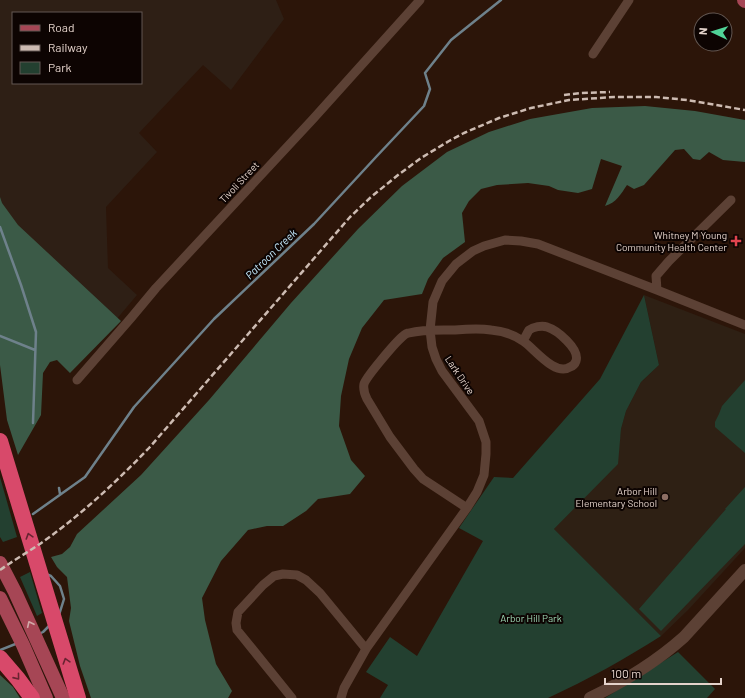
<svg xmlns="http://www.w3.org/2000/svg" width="745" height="698" viewBox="0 0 745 698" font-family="Barlow,sans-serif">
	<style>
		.industrial { fill: #2e1f15; fill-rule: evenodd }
		.education { fill: #2e2014 }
		.green { fill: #234030 }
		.forest { fill: #3b5a47 }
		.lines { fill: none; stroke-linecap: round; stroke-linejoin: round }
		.stream { stroke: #6e818b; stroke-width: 2.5 }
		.street { stroke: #5c4135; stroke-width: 9 }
		.secondary { stroke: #5c4135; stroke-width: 12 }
		.primary { stroke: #a64655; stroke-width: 14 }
		.highway { stroke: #d8496a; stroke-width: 16 }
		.rail { stroke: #cdbbb2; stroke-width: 2.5; stroke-dasharray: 6 3; stroke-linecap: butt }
		.oneway { stroke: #682331 }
		.oneway2 { stroke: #d1a9a8 }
		.health-dot { fill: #e0444e; stroke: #0d0402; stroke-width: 1.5 }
		.education-dot { fill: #8d6e63; stroke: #0d0402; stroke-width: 1.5 }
		.labels { text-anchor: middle; stroke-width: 4; stroke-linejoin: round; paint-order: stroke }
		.street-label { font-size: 10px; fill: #e4d3cb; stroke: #0d0402 }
		.poi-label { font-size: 10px; fill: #e4d3cb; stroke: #0d0402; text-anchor: end }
		.park-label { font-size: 10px; fill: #9dd7b4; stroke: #0d0402 }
		.water-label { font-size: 11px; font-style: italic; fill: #c5eafe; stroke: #0d0402 }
	</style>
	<rect width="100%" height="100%" fill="#2c1509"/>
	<path class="industrial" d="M0 0H276L284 19 231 90 203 65 139 133 157 152 106 207 108 268 137 295 83 359 0 205ZM13 13H141V83H13Z"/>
	<path class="education" d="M644 295 745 334V548L688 610 661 636 554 529 617 464 621 429 626 411 641 382 659 365Z"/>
	<path class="green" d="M644 295 659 365 641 382 626 411 621 429 618 464 554 529 661 636C625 659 587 680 548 698H380L388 685 366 672 390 637 417 656 483 541 459 528 494 477 513 478 600 379Z
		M745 380V453L715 427V422L719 414 722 406Z
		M0 477 17 537 3 542 0 537Z
		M745 487V544L661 631 639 609 726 509H725Z
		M30 572 42 613 37 616 20 577Z
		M678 652 715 689 707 698H605Z"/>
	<path class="forest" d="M645 106 695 111 745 120V162L723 160 709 152 700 160 693 159 684 149 675 150 644 185 634 189 627 185C621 194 616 203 605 206L622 166 601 159 592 189 578 193 558 190 549 186 528 183 497 185 481 189 469 201 462 213 465 242 443 258 428 279 422 294 384 300 362 328 349 359 341 396 339 426 351 460 365 476 350 494 318 499 306 511 283 526H267L248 530 221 561 202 598 205 620 216 664 232 691 228 698H91L80 666 69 621 71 608 67 577 57 567 51 557 62 554 70 547 77 534 141 475 209 400 291 303 358 229 402 186 447 152 489 132 530 119 592 108Z
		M0 197 2 203 18 225 121 321 70 373 57 360 50 362 43 373 41 415 18 455 7 420 0 365Z
		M0 675 13 687 20 698H0Z"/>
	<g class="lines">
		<path class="stream" d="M0 227 21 285 36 332 33 423
			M0 336 35 350
			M59 488 60 494
			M33 514 85 477 134 407 214 319 314 224 376 157 424 106 430 89 425 73 451 40 501 0
			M46 574 51 576 60 586 64 599 59 615
			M39 634 43 632 49 626
			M0 650 18 643"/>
		<path class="street" d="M593 54 629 0
			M657 290 656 276 669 261 731 200
			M77 380 131 318 156 288 313 119 420 0
			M467 508 423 479 414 469 390 437 367 399C365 395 363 389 364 384 366 377 395 343 402 337 404 335 407 333 409 333 424 329 440 330 455 330 467 329 479 328 491 330 503 331 513 334 523 341 534 348 555 377 570 367 573 366 575 364 576 361 580 349 557 330 547 327 542 325 533 327 529 330 527 333 525 338 523 341
			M292 698 237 630 236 623 238 612 263 585 274 576 283 574 297 575 306 580 320 593 366 649
			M341 698 344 688 366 649 467 508 477 492 484 475 486 454V442L479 421 442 371 436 359 432 347 430 330 433 302 442 281 456 264 473 251 484 246 505 240 521 241 538 244 657 290 745 325"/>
		<path class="secondary" d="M590 698C623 682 656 662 684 637L745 570"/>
		<path class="primary" d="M744 0 745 1
			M0 563 15 592 63 698
			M0 598 23 645 46 698"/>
		<path class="highway" d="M0 441 78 698
			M0 658 18 679 32 698"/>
		<path class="rail" d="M564 95 581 93 610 92
			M0 570C14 560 30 551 44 541 82 514 116 482 149 448L350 217 371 197 398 175 421 158 449 141 464 133 499 118 531 108 569 100 614 97H656L687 100 745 110"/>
	</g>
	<defs><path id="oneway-chevron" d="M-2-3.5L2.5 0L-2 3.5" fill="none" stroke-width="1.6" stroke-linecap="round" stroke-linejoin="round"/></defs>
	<g class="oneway">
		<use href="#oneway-chevron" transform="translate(29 536) rotate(-107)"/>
		<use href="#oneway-chevron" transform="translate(66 661) rotate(-107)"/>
		<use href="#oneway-chevron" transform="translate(17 677) rotate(51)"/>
	</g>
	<use class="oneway2" href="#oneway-chevron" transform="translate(30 624) rotate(-115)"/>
	<path class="health-dot" d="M734 235h4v4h4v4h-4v4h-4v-4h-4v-4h4z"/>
	<circle class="education-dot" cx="665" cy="497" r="4"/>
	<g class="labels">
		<g class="street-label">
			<text transform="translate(239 182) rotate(-47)" y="4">Tivoli Street</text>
			<text transform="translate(460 375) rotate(56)" y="4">Lark Drive</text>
		</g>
		<g class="poi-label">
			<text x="727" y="239">Whitney M Young<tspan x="727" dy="12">Community Health Center</tspan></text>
			<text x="657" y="495">Arbor Hill<tspan x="657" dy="12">Elementary School</tspan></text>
		</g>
		<g class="park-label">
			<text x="531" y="622">Arbor Hill Park</text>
		</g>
		<g class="water-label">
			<text transform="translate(271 254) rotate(-44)" y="4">Patroon Creek</text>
		</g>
	</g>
	<rect x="12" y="12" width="130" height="72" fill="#0d0402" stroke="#635752"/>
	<rect x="20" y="25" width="20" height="6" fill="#a64655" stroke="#635752"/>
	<text x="48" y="32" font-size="12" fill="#e4d3cb">Road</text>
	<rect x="20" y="45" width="20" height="6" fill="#cdbbb2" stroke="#635752"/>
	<text x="48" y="52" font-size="12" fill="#e4d3cb">Railway</text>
	<rect x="20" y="62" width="20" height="12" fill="#234030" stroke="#635752"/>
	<text x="48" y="72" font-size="12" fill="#e4d3cb">Park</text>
	<g transform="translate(713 32) rotate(274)"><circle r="19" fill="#0d0402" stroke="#635752"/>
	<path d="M0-3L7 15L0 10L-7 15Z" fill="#50d398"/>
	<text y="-6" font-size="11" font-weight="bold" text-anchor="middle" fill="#e4d3cb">N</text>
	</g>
	<path d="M605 678v6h116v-6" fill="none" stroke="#e4d3cb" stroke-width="2"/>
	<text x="611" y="678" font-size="12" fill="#e4d3cb" stroke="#0d0402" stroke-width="3" paint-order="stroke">100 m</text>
</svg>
